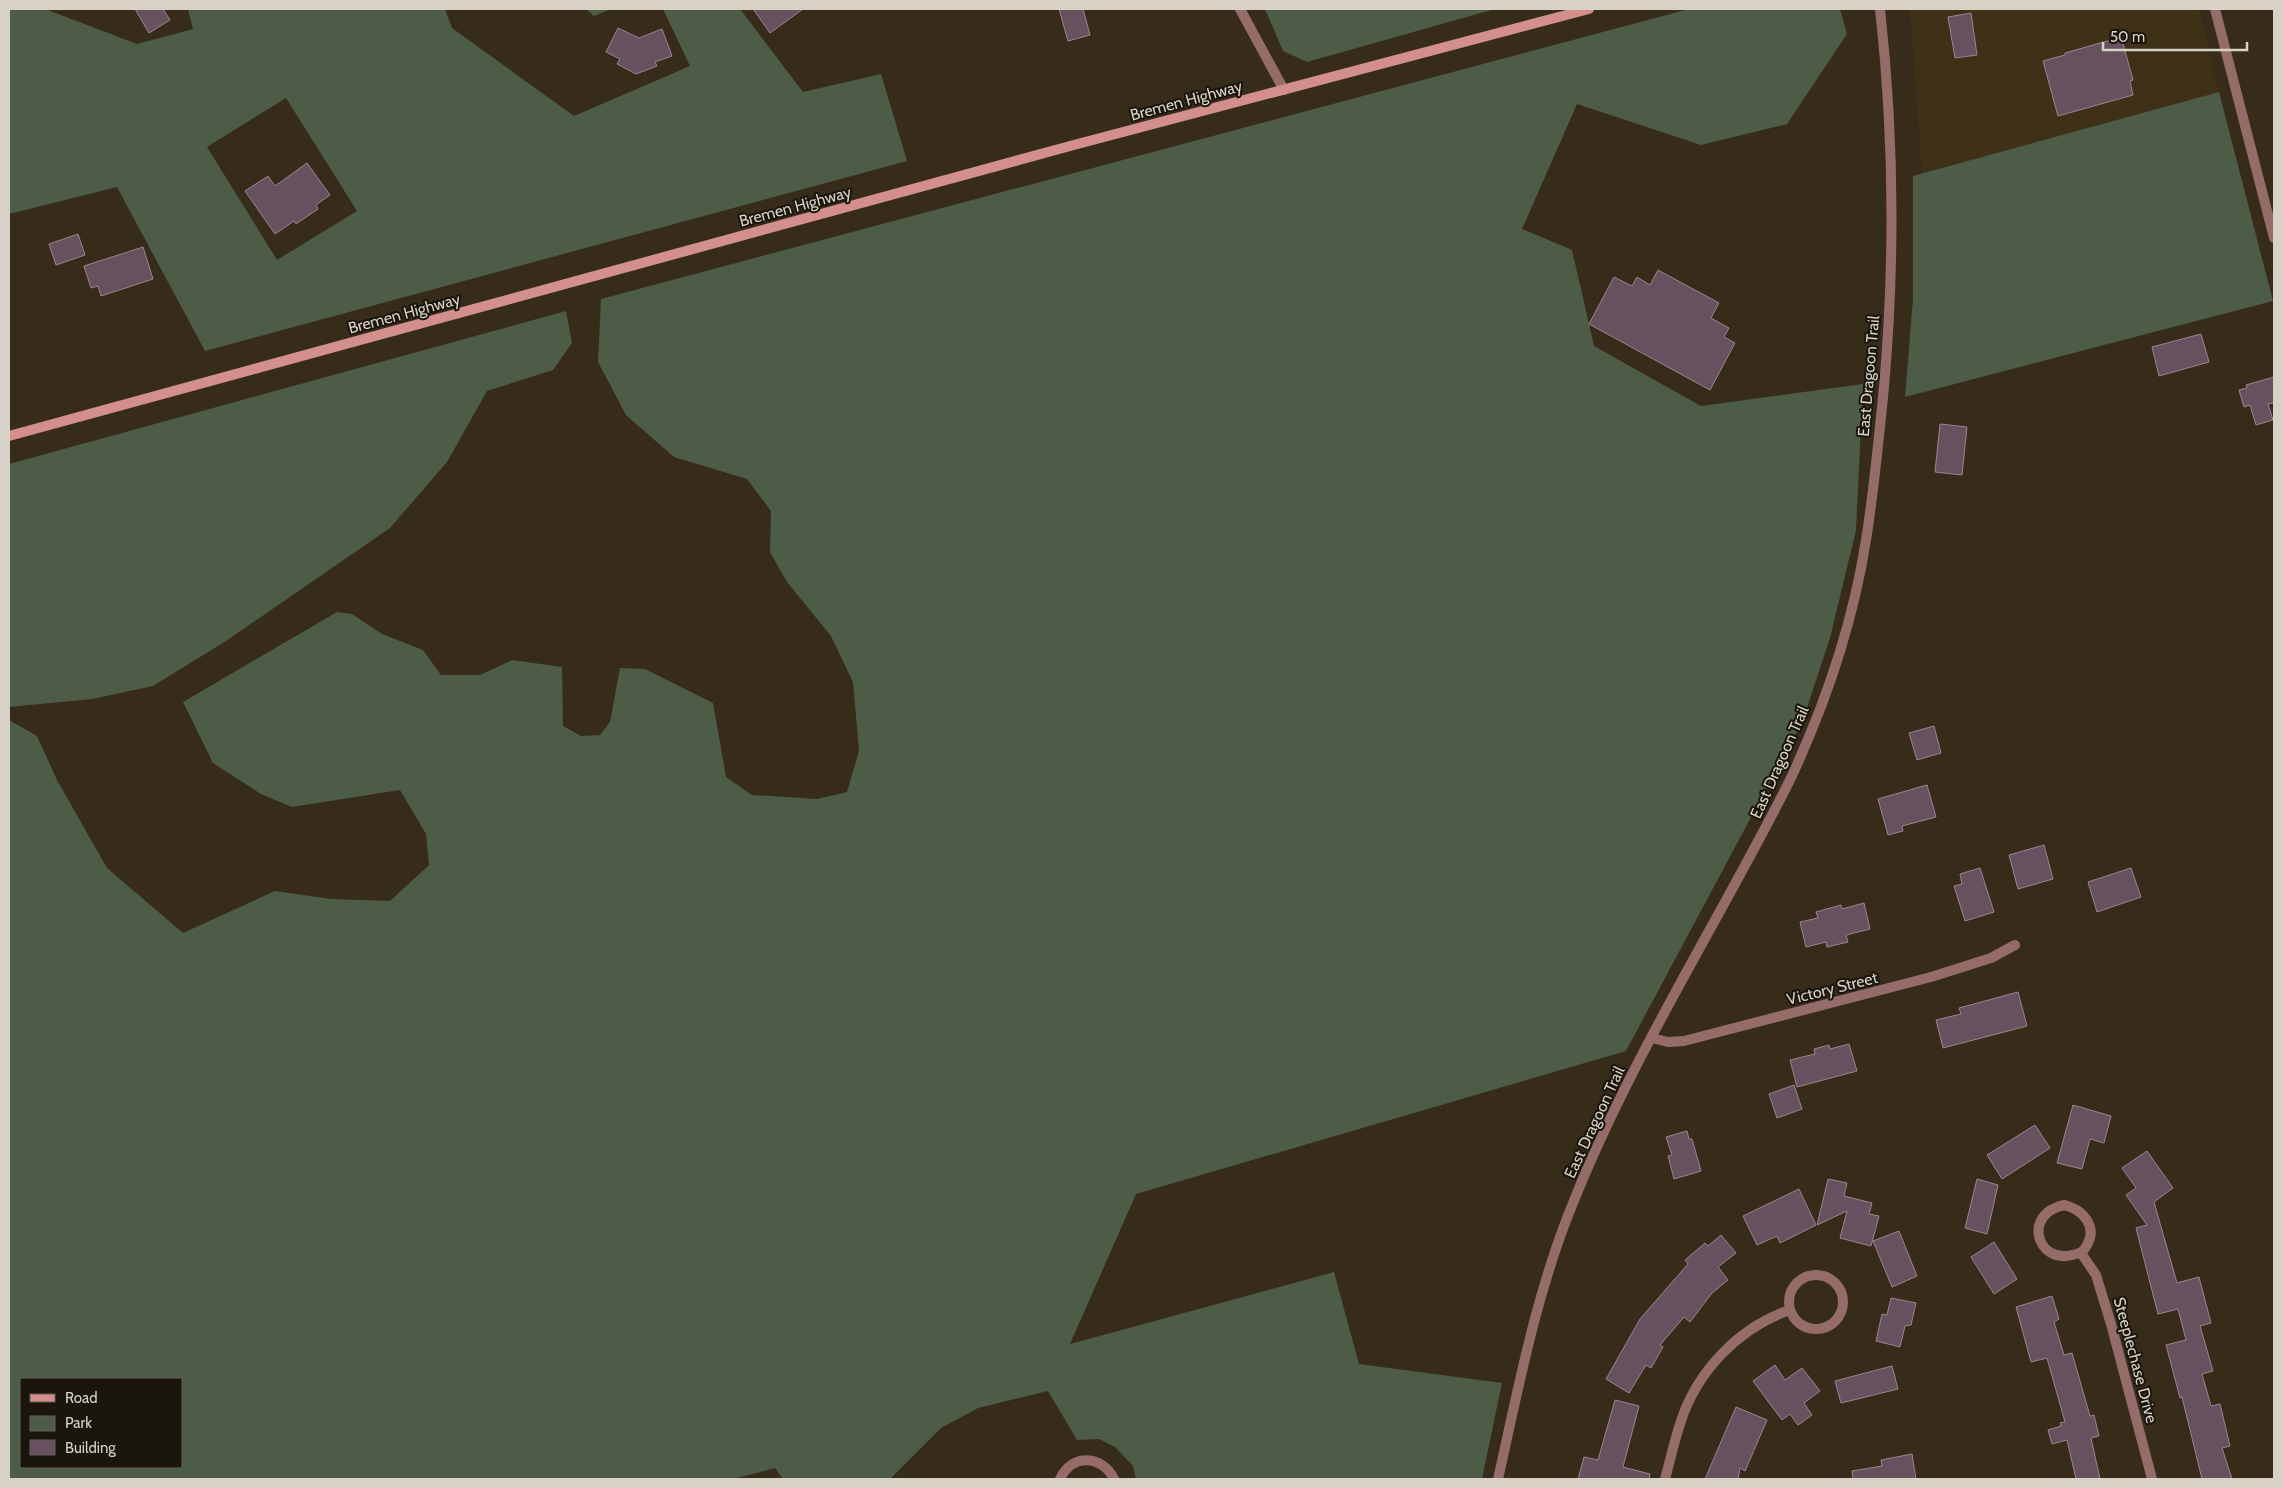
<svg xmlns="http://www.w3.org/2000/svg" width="2283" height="1488" viewBox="0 0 2283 1488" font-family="Cabin,sans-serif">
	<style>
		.built { fill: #3f3117 }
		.green { fill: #4d5c47; fill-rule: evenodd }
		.building { fill: #67515e; stroke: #9c8491 }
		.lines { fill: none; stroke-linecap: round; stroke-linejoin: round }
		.minor { stroke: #966c6a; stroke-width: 10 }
		.tertiary { stroke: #966c6a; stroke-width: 10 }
		.secondary { stroke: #d28f8c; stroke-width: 10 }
		.labels { text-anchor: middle; stroke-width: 4; stroke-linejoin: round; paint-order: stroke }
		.street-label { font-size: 16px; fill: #d8d1c5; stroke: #1a150d }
	</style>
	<rect width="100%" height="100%" fill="#372c19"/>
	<path class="built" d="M1910 9H2199L2219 92 1922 174Z"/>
	<path class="green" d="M9 9H45L137 44 193 29 188 9H445L452 28 574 116 690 66 663 9H740L803 92 881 74 907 161 205 351 117 187 9 214ZM286 98 357 211 277 260 207 147Z
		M586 9H611L594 16Z
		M1265 9H1495L1307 62 1283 51Z
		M1689 9H1840L1847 34 1787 124 1701 145 1577 104 1522 229 1572 250 1594 346 1701 406 1863 384 1856 530 1830 638 1803 720 1626 1051 1136 1194 1070 1344 1334 1272 1359 1364 1502 1383 1482 1479H1136L1133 1466 1115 1447 1099 1439 1077 1440 1048 1391 978 1408 941 1428 890 1479H783L775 1468 733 1479H9V720L37 736 57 780 107 868 183 933 275 891 331 899 390 901 429 865 426 834 400 790 292 807 261 794 213 763 183 702 337 612 352 614 382 634 423 650 441 675H480L512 660 562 667 563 726 581 736 600 735 610 722 620 668 645 669 713 703 726 777 752 795 817 799 847 792 859 751 853 682 831 636 787 582 770 552 771 511 747 479 674 457 626 415 598 362 601 299ZM181 1379V1467H21V1379Z
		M2219 92 2273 301 1905 397 1913 299V176Z
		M566 311 572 343 553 370 487 391 447 462 390 528 226 641 153 686 92 699 9 707V464Z"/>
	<path class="building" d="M135 9H163L170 20 149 33Z
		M753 9H803L770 33Z
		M1059 9H1083L1090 35 1068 41Z
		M1971 13 1977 55 1955 58 1948 17Z
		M618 28 639 38 662 29 672 56 655 62 657 66 636 74 617 64 620 59 606 52Z
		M2118 38V41L2122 40 2133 80 2130 81 2133 95 2058 116 2043 61 2065 55V53Z
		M307 163 330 195 316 205 318 209 296 224 294 221 275 234 245 191 268 176 275 186Z
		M78 234 85 255 56 265 49 244Z
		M143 247 153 279 101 296 98 286 91 288 84 266Z
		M1658 270 1719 303 1711 318 1729 328 1724 337 1735 343 1710 390 1589 324 1614 277 1632 286 1637 277 1650 285Z
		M2201 334 2209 362 2159 376 2152 347Z
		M2274 377V403L2268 404 2273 420 2256 425 2250 405 2244 407 2239 390 2247 388 2246 385Z
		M1940 424 1967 427 1962 475 1935 472Z
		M1934 726 1941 753 1917 760 1909 733Z
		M1927 785 1936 817 1902 826 1903 831 1888 835 1878 799Z
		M2044 845 2053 879 2018 889 2009 855Z
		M1980 868 1994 912 1965 921 1954 886 1962 884 1960 874Z
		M2131 868 2141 897 2097 912 2088 882Z
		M1864 903 1870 929 1846 935 1848 942 1827 947 1826 942 1806 947 1800 922 1818 918 1816 912 1841 905 1842 909Z
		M2018 992 2027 1026 1943 1048 1936 1020 1961 1014 1959 1008Z
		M1849 1044 1857 1071 1797 1087 1790 1060 1815 1054 1814 1049 1829 1045 1830 1049Z
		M1794 1085 1802 1109 1777 1118 1769 1094Z
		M2073 1105 2111 1116 2104 1143 2090 1139 2082 1169 2057 1163Z
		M2035 1125 2050 1148 2002 1179 1987 1155Z
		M1687 1131 1689 1139H1692L1701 1171 1674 1179 1668 1156 1672 1155 1666 1137Z
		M2147 1151 2173 1188 2154 1202 2177 1283 2199 1277 2211 1323 2200 1326 2213 1371 2202 1374 2211 1406 2220 1404 2230 1446 2222 1448 2232 1479H2202L2182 1397 2180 1398 2166 1345 2186 1340 2178 1309 2158 1314 2136 1228 2147 1225 2126 1195 2136 1188 2122 1168Z
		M1828 1179 1847 1183 1844 1196 1872 1203 1869 1214 1879 1216 1871 1246 1840 1238 1847 1211 1817 1225Z
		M1977 1179 1998 1185 1987 1234 1965 1228Z
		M1799 1189 1816 1225 1780 1243 1777 1236 1757 1245 1743 1216Z
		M1899 1231 1917 1276 1892 1287 1873 1241Z
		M1721 1235 1736 1253 1718 1267 1728 1280 1712 1293 1690 1322 1684 1317 1660 1345 1663 1347 1651 1368 1646 1365 1629 1393 1606 1379 1640 1319 1688 1264 1685 1260 1705 1243 1708 1246Z
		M1994 1242 2017 1279 1994 1294 1971 1257Z
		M2052 1296 2059 1319 2054 1322 2064 1355 2072 1353 2090 1416 2094 1415 2099 1436 2091 1438 2100 1479H2076L2067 1440 2052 1444 2048 1430 2061 1426 2060 1423 2065 1422 2047 1358 2031 1362 2016 1307Z
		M1891 1298 1916 1303 1911 1325 1905 1326 1900 1347 1876 1341 1882 1314 1887 1315Z
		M1775 1365 1785 1380 1802 1368 1820 1391 1804 1403 1812 1415 1798 1425 1790 1414 1782 1420 1753 1381Z
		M1892 1366 1898 1389 1841 1403 1835 1381Z
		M1615 1400 1639 1406 1623 1467 1650 1474 1649 1479H1578L1584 1457 1598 1460Z
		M1736 1407 1767 1420 1745 1471 1740 1468 1738 1479H1705Z
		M1912 1454 1916 1479H1853L1852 1471 1882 1466 1881 1460Z"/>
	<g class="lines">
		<path class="minor" d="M1240 9 1284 90
			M2215 9 2274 238
			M1652 1038 1668 1042 1684 1041 1931 977 1991 958 2015 945
			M2064 1205C2082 1209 2098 1226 2087 1245 2084 1252 2079 1254 2072 1255 2037 1264 2022 1214 2064 1205Z
			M2081 1253 2096 1275 2111 1324 2152 1479
			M1789 1302a27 27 0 1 1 54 0a27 27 0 1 1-54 0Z
			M1060 1479C1072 1453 1102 1455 1114 1479
			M1665 1479C1670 1461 1674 1442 1680 1424 1696 1372 1739 1327 1790 1310"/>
		<path class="tertiary" d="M1498 1479C1518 1390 1535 1299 1569 1213 1628 1062 1717 925 1790 780 1825 705 1853 623 1866 540 1874 490 1879 438 1884 387 1895 261 1894 134 1880 9"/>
		<path class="secondary" d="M9 436 1070 146 1589 9"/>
	</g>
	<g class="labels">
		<g class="street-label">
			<text transform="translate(1186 100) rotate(-15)" y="6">Bremen Highway</text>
			<text transform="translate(795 206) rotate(-15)" y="6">Bremen Highway</text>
			<text transform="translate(404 313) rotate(-15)" y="6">Bremen Highway</text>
			<text transform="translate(1868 376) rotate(-85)" y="6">East Dragoon Trail</text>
			<text transform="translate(1779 762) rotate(-66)" y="6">East Dragoon Trail</text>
			<text transform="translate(1832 988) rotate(-14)" y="6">Victory Street</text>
			<text transform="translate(1594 1122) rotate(-65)" y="6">East Dragoon Trail</text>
			<text transform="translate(2136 1360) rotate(75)" y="6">Steeplechase Drive</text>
		</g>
	</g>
	<rect width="2283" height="1488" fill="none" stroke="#d8d1c5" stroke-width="20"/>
	<rect x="20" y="1378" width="162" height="90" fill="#1a150d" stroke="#666057"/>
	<rect x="30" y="1394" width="25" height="8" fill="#d28f8c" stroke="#666057"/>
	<text x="65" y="1403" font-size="15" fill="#d8d1c5">Road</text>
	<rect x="30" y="1416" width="25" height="15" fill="#4d5c47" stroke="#666057"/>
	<text x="65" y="1428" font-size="15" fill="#d8d1c5">Park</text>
	<rect x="30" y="1440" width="25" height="15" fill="#67515e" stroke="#666057"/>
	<text x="65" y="1453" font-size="15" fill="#d8d1c5">Building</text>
	<path d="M2103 42v8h144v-8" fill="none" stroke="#d8d1c5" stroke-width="2.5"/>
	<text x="2110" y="42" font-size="15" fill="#d8d1c5" stroke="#1a150d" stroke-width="4" paint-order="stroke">50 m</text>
</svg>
